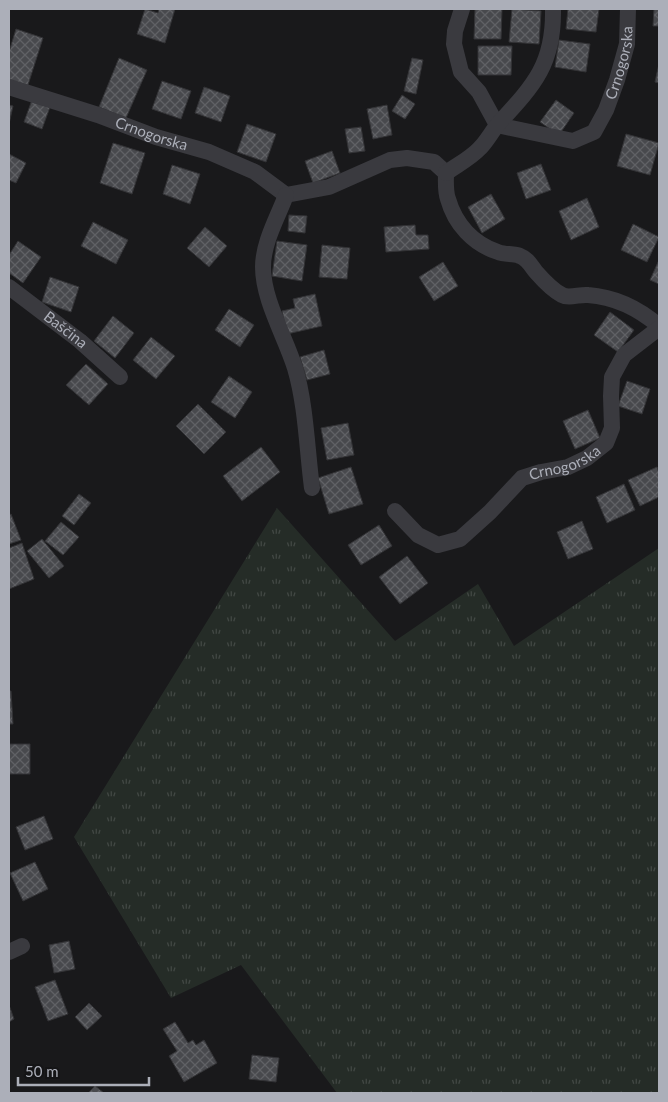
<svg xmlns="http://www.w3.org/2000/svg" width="668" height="1102" viewBox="0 0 668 1102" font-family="Lato,sans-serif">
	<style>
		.grass { fill: url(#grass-tufts) }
		.building { fill: url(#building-cross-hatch); stroke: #333336 }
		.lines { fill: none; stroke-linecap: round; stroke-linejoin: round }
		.street { stroke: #3a3a3f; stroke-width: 16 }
		.labels { text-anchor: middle; stroke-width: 4; stroke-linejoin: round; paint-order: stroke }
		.street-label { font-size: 15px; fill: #acafb9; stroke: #141416 }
	</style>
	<defs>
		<pattern id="grass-tufts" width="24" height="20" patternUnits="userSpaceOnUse" patternTransform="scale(1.25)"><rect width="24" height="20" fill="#252c27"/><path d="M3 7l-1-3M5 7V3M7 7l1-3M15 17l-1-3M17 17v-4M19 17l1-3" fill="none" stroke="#424844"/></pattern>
		<pattern id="building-cross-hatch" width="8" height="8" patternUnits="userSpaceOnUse" patternTransform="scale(1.25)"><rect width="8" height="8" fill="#48494d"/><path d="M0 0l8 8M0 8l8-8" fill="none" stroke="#606165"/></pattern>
	</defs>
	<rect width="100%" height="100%" fill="#19191b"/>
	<path class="grass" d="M277 508 395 641 478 584 514 646 659 548V1093H337L241 965 171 998 74 837Z"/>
	<path class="building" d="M145 9 158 13 159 9H175L165 43 137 34Z
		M475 9H502L501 39H474Z
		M512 9 541 11 539 44 509 42Z
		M568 9H599L596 32 566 29Z
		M654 9H659V26H653Z
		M16 29 43 38 27 88 9 82V52Z
		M559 40 590 44 586 72 555 67Z
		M478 46H512L511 75H478Z
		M119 58 147 70 126 118 99 107Z
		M412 58 423 60 416 94 404 91Z
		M659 64V83L655 82Z
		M162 81 191 91 181 119 152 109Z
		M204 87 230 96 221 122 195 113Z
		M402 95 415 104 405 119 392 111Z
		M32 100 50 107 42 129 24 122Z
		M556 100 574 113 559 135 540 122Z
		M9 105 13 106 9 124Z
		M387 105 392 135 373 139 367 109Z
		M247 124 276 134 266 162 237 152Z
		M361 127 365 151 349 153 345 129Z
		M626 134 659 143 650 175 617 166Z
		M113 143 145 153 132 194 100 183Z
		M332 151 340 173 313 183 305 161Z
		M9 154 26 163 16 183 9 180Z
		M541 164 551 190 526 199 517 173Z
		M172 165 200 174 190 204 163 194Z
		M491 194 505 219 482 233 468 207Z
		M587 198 599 227 571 240 559 211Z
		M289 215 307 216 305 233 288 231Z
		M93 222 128 240 116 264 81 246Z
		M633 224 659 237 647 262 621 250Z
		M415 225 416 235H428L429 249 386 252 384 227Z
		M205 227 227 246 209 267 187 248Z
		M18 241 41 257 23 283 9 273V255Z
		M277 241 307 245 302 281 272 276Z
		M322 245 350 248 347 279 319 277Z
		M659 260V284L650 280Z
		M443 262 458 286 434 301 419 277Z
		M50 277 79 287 71 312 42 302Z
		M315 294 322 326 287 334 282 311 295 308 293 299Z
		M229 309 254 325 240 347 215 330Z
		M610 312 634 330 618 352 594 335Z
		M113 316 134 333 115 358 94 341Z
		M151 337 175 356 156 379 133 360Z
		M324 350 330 374 307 380 300 357Z
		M86 364 108 384 89 405 66 385Z
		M229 376 252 392 235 418 211 402Z
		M627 381 650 389 642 414 618 406Z
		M198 404 226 432 204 454 176 426Z
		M588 410 600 438 575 449 563 421Z
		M348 423 354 455 327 460 321 428Z
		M261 447 280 472 242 501 223 476Z
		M351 467 363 504 329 514 318 478Z
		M657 467 659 473V497L640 506 628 480Z
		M624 484 635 510 607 523 596 497Z
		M79 494 91 503 74 525 62 516Z
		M11 514 21 540 9 544V515Z
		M582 521 593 549 568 559 557 532Z
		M61 522 79 537 63 555 45 541Z
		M379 525 392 546 361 565 348 545Z
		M42 539 64 566 49 578 27 551Z
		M22 543 34 579 9 589V548Z
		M407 556 428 583 400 604 379 577Z
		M9 691H11L13 724H9Z
		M9 744H30V774H9Z
		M44 816 53 839 25 850 16 827Z
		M35 862 48 889 23 901 10 873Z
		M69 941 75 969 54 973 49 945Z
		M55 980 68 1014 48 1021 35 987Z
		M89 1003 102 1016 87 1030 75 1017Z
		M9 1005 14 1019 9 1022Z
		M175 1022 188 1043 193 1040 196 1045 204 1040 217 1063 184 1082 169 1056 177 1051 163 1029Z
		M252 1055 279 1058 276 1082 249 1079Z
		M95 1086 104 1093H88Z"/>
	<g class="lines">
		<g class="street">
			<path d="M462 9 455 31 454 44 461 72 479 92 497 125"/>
			<path id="s1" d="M9 87 98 115 156 137 209 152 255 172 286 195 329 187 390 160 407 158 434 162 446 173C446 181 445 191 448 199 455 224 473 244 498 252 505 255 514 253 520 256 528 259 531 266 536 272 543 280 552 290 562 295 569 299 580 294 588 295 616 297 638 308 659 326"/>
			<path id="s2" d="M497 125 573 141 594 132 606 110 617 80 627 44 628 9"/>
			<path d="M446 173C457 165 471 158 480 148 487 141 492 131 499 123 534 85 554 64 553 9"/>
			<path d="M286 195C278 217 263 242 263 267 263 300 285 336 295 368 306 405 307 450 312 488"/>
			<path id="s3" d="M9 287 80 341 120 377"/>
			<path id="s4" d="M395 511 418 535 438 545 460 539 490 512 522 478 541 472 568 467 587 458 606 443 612 428 611 396 612 377 624 355 659 328"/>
			<path d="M9 952 22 946"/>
		</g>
	</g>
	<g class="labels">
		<g class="street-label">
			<text dy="5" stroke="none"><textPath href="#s2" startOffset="175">Crnogorska</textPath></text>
			<text dy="5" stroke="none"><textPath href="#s1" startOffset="150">Crnogorska</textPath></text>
			<text dy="5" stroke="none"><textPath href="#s3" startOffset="71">Baščina</textPath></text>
			<text dy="5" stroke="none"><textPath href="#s4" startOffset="211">Crnogorska</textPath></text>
		</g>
	</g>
	<rect width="668" height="1102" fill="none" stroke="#acafb9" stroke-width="20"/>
	<path d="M18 1077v8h131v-8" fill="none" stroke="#acafb9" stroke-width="2.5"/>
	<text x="25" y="1077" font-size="15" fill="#acafb9" stroke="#141416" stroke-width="4" paint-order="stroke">50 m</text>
</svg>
